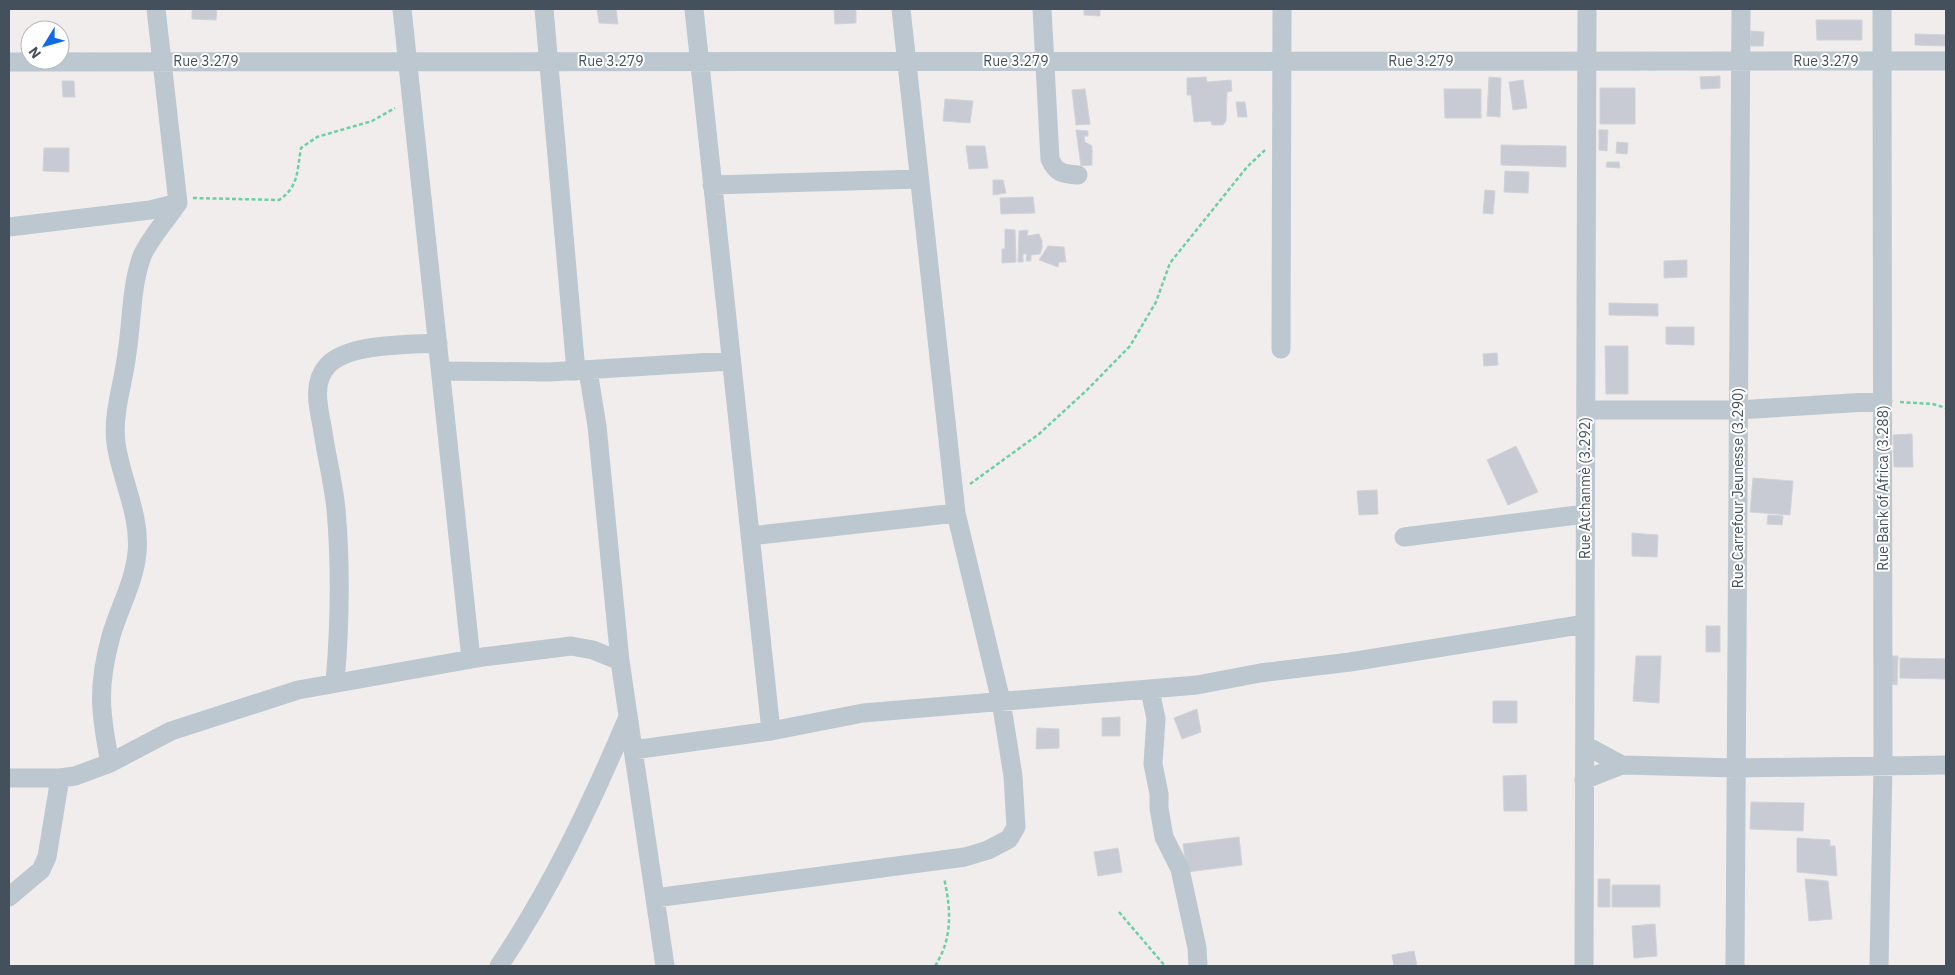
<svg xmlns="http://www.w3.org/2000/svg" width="1955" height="975" viewBox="0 0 1955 975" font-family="'IBM Plex Sans',sans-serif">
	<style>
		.building { fill: #c8cbd3; stroke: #d0d3d9 }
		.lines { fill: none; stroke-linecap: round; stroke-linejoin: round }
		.path { stroke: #6ed0a2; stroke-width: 2.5; stroke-dasharray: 4 2.5; stroke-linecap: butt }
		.minor { stroke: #bcc7d0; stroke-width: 19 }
		.labels { text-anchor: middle; stroke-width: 4; stroke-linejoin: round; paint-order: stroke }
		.street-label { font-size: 14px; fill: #44505b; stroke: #fff }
	</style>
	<rect width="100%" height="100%" fill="#f0edec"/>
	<path class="building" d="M192 9H217L216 20 192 19Z
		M597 9H616L618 24 599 23Z
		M834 9H856V23L835 24Z
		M1084 9H1100V16L1084 15Z
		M1816 20H1862V40H1817Z
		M1751 31 1764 32 1763 46H1750Z
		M1915 34 1946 35V46L1915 45Z
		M1720 76V88L1701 89 1700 77Z
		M1206 77 1207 82 1231 80 1232 91 1227 92 1226 121 1223 125H1212L1211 121 1194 122 1191 95H1187V78Z
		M1489 77 1501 78 1500 117 1487 116Z
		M1523 80 1527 108 1513 110 1509 82Z
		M62 81H74L75 97H63Z
		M1600 88H1635V124H1600Z
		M1085 89 1090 124 1076 125 1072 90Z
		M1444 89H1481V118H1445Z
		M945 99 973 101 970 123 943 121Z
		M1236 102H1245L1247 117H1238Z
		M1076 130 1088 131V136H1084L1085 142 1092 146V165L1081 166Z
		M1599 130H1608L1607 151 1599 150Z
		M1617 142 1628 143 1627 154 1616 153Z
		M1501 145 1566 146V167L1501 165Z
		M966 146H985L988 168 969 169Z
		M44 148H69V172L43 171Z
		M1607 162H1619L1620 168 1606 167Z
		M1505 171 1529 172 1528 193 1504 192Z
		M993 180H1003L1006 193 993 195Z
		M1485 190 1495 191 1493 214 1483 213Z
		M1033 197 1035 213 1001 214 1000 198Z
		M1005 229 1015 230 1016 262 1002 263V249H1005Z
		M1028 230 1027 236 1039 234 1042 241V248L1040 254 1031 255V261H1026L1027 254H1023V262H1018L1019 231Z
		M1048 246 1064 247 1066 262H1059L1058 267 1039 260Z
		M1687 260V277L1664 278V261Z
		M1609 303 1658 304V316L1609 315Z
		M1666 327H1694V345L1666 344Z
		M1605 346H1628V394H1606Z
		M1497 353 1498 365 1484 366 1483 354Z
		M1912 434 1913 467H1894L1893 435Z
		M1516 446 1538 492 1508 505 1487 460Z
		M1753 478 1793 481 1790 515 1750 512Z
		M1377 490 1378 514 1359 515 1357 491Z
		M1768 515 1783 516 1782 525 1767 524Z
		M1632 533 1658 535 1657 557 1632 556Z
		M1706 626H1720V652H1706Z
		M1636 656H1661L1659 703 1633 701Z
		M1889 656H1898L1897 685 1888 684Z
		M1900 658 1946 659V679L1900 678Z
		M1493 701H1517V723H1493Z
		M1197 709 1201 732 1182 739 1174 718Z
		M1120 717V736H1102V718Z
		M1037 728 1059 729V748L1036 749Z
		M1526 775 1527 811H1504L1503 776Z
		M1751 802 1804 803 1803 831 1750 829Z
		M1239 837 1242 865 1187 872 1183 844Z
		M1797 838 1830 840V846H1835L1837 876 1797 872Z
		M1118 848 1122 872 1098 876 1094 852Z
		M1598 879H1610V907H1598Z
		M1805 879 1828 881 1832 919 1809 921Z
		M1612 885H1660V907H1612Z
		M1655 924 1657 956 1634 958 1632 926Z
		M1414 951 1417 966H1394L1392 955Z"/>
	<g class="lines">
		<path class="path" d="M193 198 279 200C299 187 297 170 301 148L317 137 372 121 395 108
			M1900 402 1933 404 1946 408
			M970 484 1039 434 1087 390 1130 346 1156 302 1170 263 1247 167 1265 150
			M1119 912 1165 966
			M935 966C953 938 951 909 944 878"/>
		<path class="minor" d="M402 9 471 659
			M544 9 576 371
			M694 9 771 731
			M1042 9 1050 159C1056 173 1063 174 1078 175
			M9 62 1946 61
			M712 185 919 179
			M9 227 150 210 178 203
			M1281 349 1282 9
			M441 371 549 372 731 361
			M588 371 597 426 620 661 665 966
			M1586 410H1738L1883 401
			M750 536 956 513
			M1404 537 1585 514
			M335 683C340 625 341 567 336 509 333 481 326 454 322 426 318 406 312 382 328 365 350 343 408 345 438 343
			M1150 690 1156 719 1153 764 1159 794V808L1164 837 1180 869 1197 948 1198 966
			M1585 745 1622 765
			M633 750 771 731 863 713 1197 685 1260 673 1350 662 1585 624
			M110 763C100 712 97 687 111 636 119 608 134 583 137 553 141 515 121 480 116 443 112 414 124 381 127 353 132 321 131 286 142 256 149 239 168 218 178 203L156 9
			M9 778H60L75 776 110 763 171 731 298 690 483 657 571 646 593 650 620 661
			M1584 780 1622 765 1736 768 1946 765
			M9 897 41 870 47 857 60 778
			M655 898 965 857 988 850 1009 839 1016 827 1013 776 1001 701 956 513 901 9
			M499 966C552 887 591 804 628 717
			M1584 966 1587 9
			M1735 966 1741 9
			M1879 966 1883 766 1882 9"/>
	</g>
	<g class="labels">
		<g class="street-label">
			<text x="206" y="66">Rue 3.279</text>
			<text x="611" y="66">Rue 3.279</text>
			<text x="1016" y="66">Rue 3.279</text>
			<text x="1421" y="66">Rue 3.279</text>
			<text x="1826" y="66">Rue 3.279</text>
			<text transform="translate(1585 488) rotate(-90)" y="5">Rue Atchanmè (3.292)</text>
			<text transform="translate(1738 488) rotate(-90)" y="5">Rue Carrefour Jeunesse (3.290)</text>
			<text transform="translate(1883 488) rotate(-90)" y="5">Rue Bank of Africa (3.288)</text>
		</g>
	</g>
	<rect width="1955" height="975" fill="none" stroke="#44505b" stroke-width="20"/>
	<g transform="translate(45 45) rotate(233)"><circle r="24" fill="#ffffff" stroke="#b4b9bd"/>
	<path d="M0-4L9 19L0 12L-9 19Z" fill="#1069e7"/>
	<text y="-8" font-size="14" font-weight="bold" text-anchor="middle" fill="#44505b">N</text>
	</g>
</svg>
